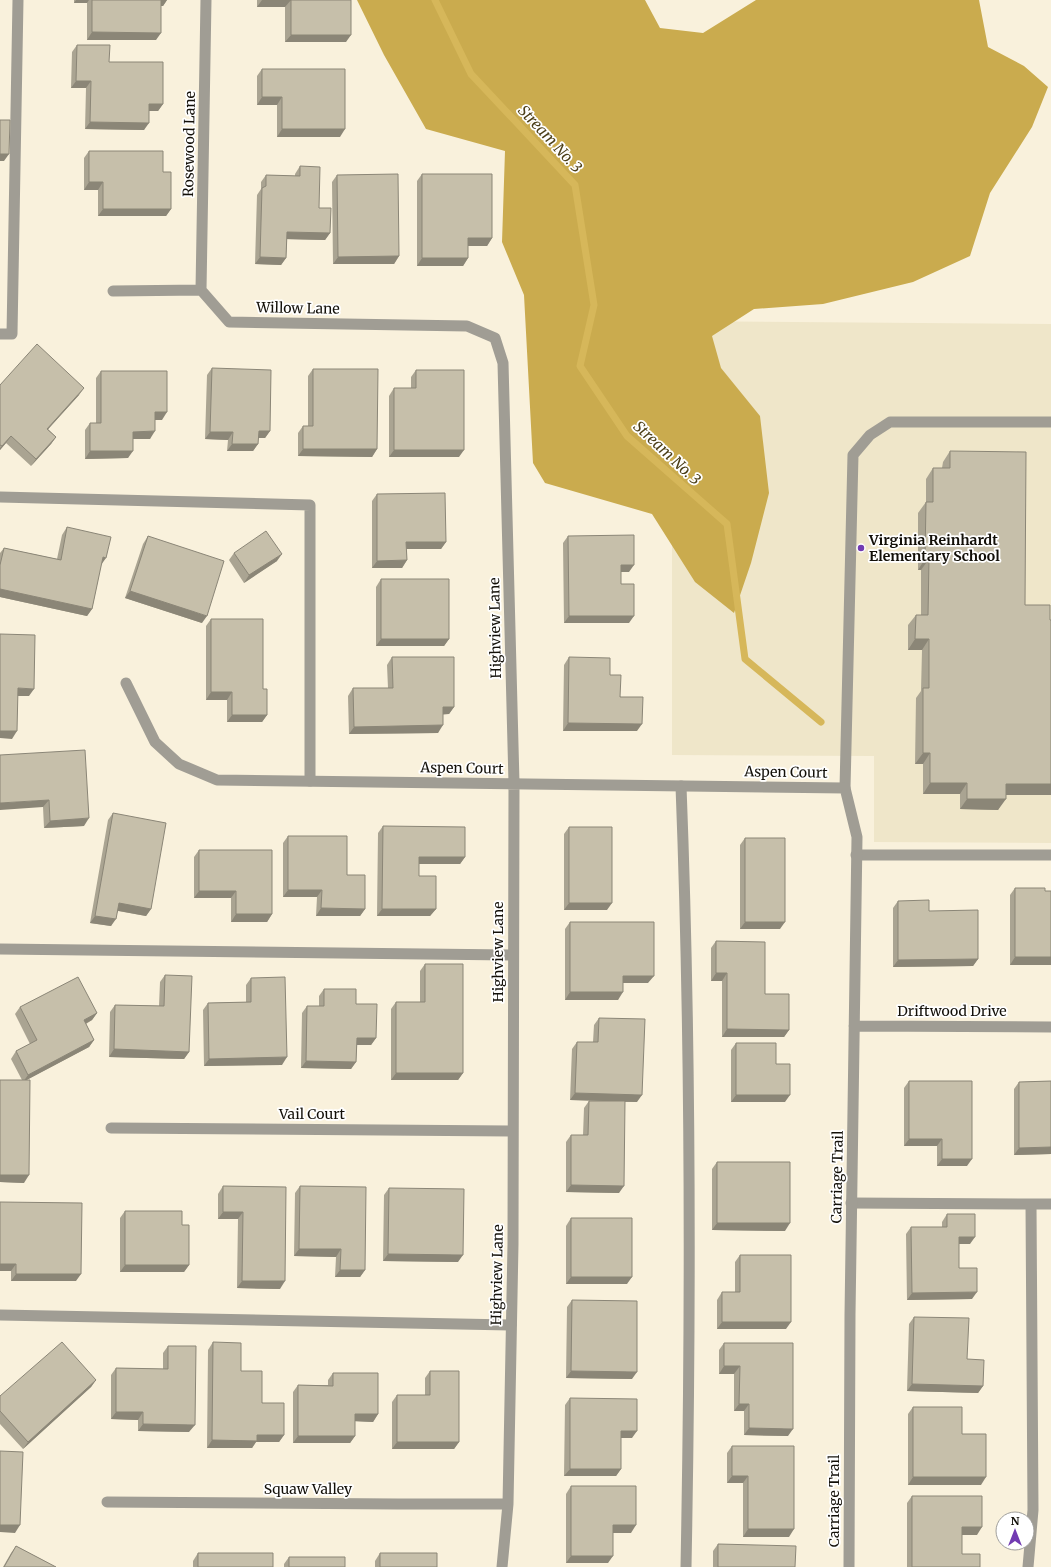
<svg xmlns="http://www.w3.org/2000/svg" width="1051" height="1567" viewBox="0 0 1051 1567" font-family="Merriweather,serif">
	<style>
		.built { fill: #efe6c9 }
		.forest { fill: #caab4e }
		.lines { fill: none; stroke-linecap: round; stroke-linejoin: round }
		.stream { stroke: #d6b75a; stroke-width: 7 }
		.service { stroke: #a09d94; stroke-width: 11 }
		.minor { stroke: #a09d94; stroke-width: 11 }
		.wall { fill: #aaa492 }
		.shaded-wall { fill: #8b8677 }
		.building { fill: #c6bfaa; stroke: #8b8677 }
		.poi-dot { fill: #723bb2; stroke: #fff; stroke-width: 1.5 }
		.labels { text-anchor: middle; stroke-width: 3.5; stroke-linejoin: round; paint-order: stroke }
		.street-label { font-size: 14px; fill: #120f08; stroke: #fff }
		.poi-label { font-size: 14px; font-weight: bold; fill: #120f08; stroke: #fff; text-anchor: start }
		.water-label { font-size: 15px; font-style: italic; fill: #4c3f18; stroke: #fff }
	</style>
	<rect width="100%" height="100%" fill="#f9f1dc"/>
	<path class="built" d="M669 321 1051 324V843L874 842V756L672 755V341Z"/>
	<path class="forest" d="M357 0H645L660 28 703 33 756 0H979L988 47 1024 66 1048 87 1032 127 990 193 970 256 913 282 823 304 754 309 712 336 721 368 760 416 769 493 751 563 734 613 695 582 652 514 545 483 533 463 524 295 502 242 505 151 426 129 384 55Z"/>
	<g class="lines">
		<path class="stream" d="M435 0 471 74 575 185 594 305 580 366 627 436 727 524 745 659 821 722"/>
		<path class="service" d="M0 334H12L18 0
			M0 497 310 505V781
			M681 786C691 1046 691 1307 686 1567
			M845 788 853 455 870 435 890 422H1051
			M856 855H1051
			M0 949 513 955
			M851 1203 1031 1204 1033 1510 1028 1567
			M1031 1204H1051
			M0 1315 511 1325"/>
		<path class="minor" d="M201 290 206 0
			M113 291 201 290 229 322 467 326 495 338 503 363 514 783 513 1244 508 1504 502 1567
			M126 683 155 742 179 764 217 780 845 788 857 837 850 1315 849 1567
			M854 1026 1051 1027
			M111 1128 513 1131
			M107 1502 398 1504H508"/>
	</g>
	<path class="wall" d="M74 0H167L163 6H161L156 40H87V3H74Z
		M257 0H351L346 42H285V7H257Z
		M77 45 109 62 163 104 158 111H149L144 130 85 129 86 88H71L72 52Z
		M262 69 340 137H277V105H257V76Z
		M89 151 171 209 166 216H98V190H84V158Z
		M300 166 330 233 325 240 287 239 286 258 281 265 255 264 257 195 261 189V182L266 175 295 176V174Z
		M422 174 492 238 487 246H468V258L463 266H417V181Z
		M337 175 399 256 394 264H333L332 182Z
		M212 368 270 431 265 438H258V444L253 451H227L228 440 205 439 207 375Z
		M313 369 377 449 372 457 298 456V433L303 426H308V376Z
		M416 370 459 457H389V396L394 388H411V377Z
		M101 371 162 420H155L150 439H133L128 458 85 459V430L90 423H96V378Z
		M0 385 79 395 48 429 56 437 51 444 31 466 6 443 0 450Z
		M950 451 1025 605 1051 795H1006L998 810 960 809V794H923V764H915L916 698 921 691 922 650H908V625L916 615H921V570H918V513L926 502V479L933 468H942L943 462Z
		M377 494 446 542 441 549H406L407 560 402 568H372V501Z
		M67 527 101 565 92 609 87 616 0 597V553L4 548 57 559 62 535Z
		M148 536 202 623 125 598 143 544Z
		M568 536 629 572H621V584L629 623H564L563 543Z
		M234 553 277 561 244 583 229 560Z
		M381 579 449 639 444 646H376V587Z
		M211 619 263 689 267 715 262 722H227V700H206V626Z
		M392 657 454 707 449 714H443L438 733 349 734 348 696 353 688H388L387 665Z
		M569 657 610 675 637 731H563L564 665Z
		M0 755 84 826 44 828 43 807Z
		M113 813 151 909 146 916 118 911 111 926 90 923 108 820Z
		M383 826 465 857 460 864H419V876L436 909 430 916H377L378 833Z
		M569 827 607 910H564V834Z
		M288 836 347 875 365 909 360 916H316L317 897H283V843Z
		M745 838 780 929H740V845Z
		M199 850 272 914 267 922H231V898H194V857Z
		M1015 888 1045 891 1051 965H1010V895Z
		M898 901 929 911 978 959 973 966 893 967V908Z
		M570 922 648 983H623L618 1000H565V929Z
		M716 941 789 1030 784 1037H722V981H711V948Z
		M425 964 463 1073 458 1080H391V1009L396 1002H420V971Z
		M165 975 189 1052 184 1059 109 1057 110 1012 115 1005 159 1006 160 982Z
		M251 978 282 1065 204 1066 203 1010 208 1003 246 1002V985Z
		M324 989 356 1004 376 1038 371 1045H357L356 1062 351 1069 301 1068 302 1013 307 1006H319V996Z
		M20 1007 97 1013 92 1020 86 1024 94 1040 89 1047 26 1080 24 1183 0 1182V1080H22L11 1059 16 1051 30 1044 15 1014Z
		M599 1018 637 1102H625L619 1193 566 1192V1142L571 1135H583L584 1108 589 1101H608L570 1100 572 1049 577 1042H593L594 1025Z
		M736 1043 776 1064 785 1102H731V1050Z
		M909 1081 967 1166H937V1146H904V1088Z
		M1051 1081V1154L1014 1155V1089L1019 1082Z
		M717 1162 785 1231 712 1230V1169Z
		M223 1186 286 1187 280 1289 237 1288 238 1219H218V1194Z
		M300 1186 365 1270 360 1277H335L336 1257 294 1256 295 1193Z
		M389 1188 458 1262 383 1261 384 1195Z
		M0 1202 76 1281H11V1271H0Z
		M125 1211 182 1225 189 1265 184 1272H120V1218Z
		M947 1214 970 1244H959V1268L972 1299 907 1300 906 1234 911 1227H942V1222Z
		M571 1218 627 1284H566V1226Z
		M740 1255 786 1329H717V1300L722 1292H735V1262Z
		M572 1300 632 1379 566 1378 567 1307Z
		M914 1317 967 1359 983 1386 978 1393 907 1391 909 1324Z
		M213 1342 241 1371 284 1435 279 1442H256L252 1448H207L208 1350Z
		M724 1343 788 1436 744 1435V1411H734V1374H719V1350Z
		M168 1346 189 1432 138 1431V1420L111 1419V1375L116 1368 163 1369V1353Z
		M430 1371 459 1442 454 1449H392V1402L397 1395H425V1378Z
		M333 1373 378 1414 373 1422 355 1421V1436L350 1443H293V1392L298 1385H328V1380Z
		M96 1380 91 1387 23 1449 0 1424V1396Z
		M570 1398 632 1438H621V1469L616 1476H564L565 1405Z
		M913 1407 981 1485H908V1414Z
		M732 1446 789 1537H743V1483H727V1453Z
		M571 1486 631 1533H613L608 1563H566V1494Z
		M912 1496 977 1535H962V1554L980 1567H907V1503Z
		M718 1544 795 1567H713V1551Z
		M16 1546 56 1567H3L11 1553Z
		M198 1553 273 1567H193V1561Z
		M380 1553 437 1567H375V1561Z
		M289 1557 345 1567H284V1564Z"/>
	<path class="shaded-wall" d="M76 0H89L87 3H74Z
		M160 0H167L163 6H156Z
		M262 0H291L285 7H257Z
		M92 32 161 33 156 40H87Z
		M291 35H351L346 42H285Z
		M76 81H91L86 88H71Z
		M262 97H282L277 105H257Z
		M149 104H163L158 111H144Z
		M90 122 149 123 144 130 85 129Z
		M282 129H345L340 137H277Z
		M0 154H9L4 161H0Z
		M89 182H103L98 190H84Z
		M103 209H171L166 216H98Z
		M287 232 330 233 325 240 282 239Z
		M468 238H492L487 246H463Z
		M399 256 394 264H333L338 257Z
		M260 257 286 258 281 265 255 264Z
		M422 258H468L463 266H417Z
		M84 388 79 395 42 436 47 429Z
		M155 412H167L162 420H150Z
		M155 431 150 439H128L133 432Z
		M259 431H270L265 438H254Z
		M210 432H233L228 440 205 439Z
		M11 436 6 443 0 450V448L2 446Z
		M56 437 51 444 31 466 36 459Z
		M232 444H258L253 451H227Z
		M303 449H377L372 457 298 456Z
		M394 450H464L459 457H389Z
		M90 451H133L128 458 85 459Z
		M406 542H446L441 549H401Z
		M282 554 277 561 244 583 249 575Z
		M103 557 106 558 101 565Z
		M925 559H929L921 570H918Z
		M407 560 402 568H372L377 561Z
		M621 565H634L629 572H616Z
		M0 589 92 609 87 616 0 597Z
		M130 591 207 616 202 623 125 598Z
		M569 616H634L629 623H564Z
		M381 639H449L444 646H376Z
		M915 639H929L922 650H908Z
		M18 688 34 689 29 696H13Z
		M211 692H232L227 700H206Z
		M443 707H454L449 714 438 715Z
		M232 715H267L262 722H227Z
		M568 723 642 724 637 731H563Z
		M443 725 438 733 349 734 354 727Z
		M0 731H17L12 739 0 738Z
		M923 753H930L923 764H915Z
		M930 783H967L960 794H923Z
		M1006 784H1051V795H998Z
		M967 799H1006L998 810 960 809Z
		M49 800 43 807 0 810V803Z
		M89 818 84 826 44 828 50 821Z
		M419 857H465L460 864H414Z
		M288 890H322L317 897H283Z
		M199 891H236L231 898H194Z
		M119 903 151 909 146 916 114 910Z
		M569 903H612L607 910H564Z
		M321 908 365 909 360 916H316Z
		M382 909H436L430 916H377Z
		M236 914H272L267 922H231Z
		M95 916 116 919 111 926 90 923Z
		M745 922H785L780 929H740Z
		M1015 957H1051V965H1010Z
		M978 959 973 966 893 967 898 960Z
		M716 973H727L722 981H711Z
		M623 976H654L648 983H618Z
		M570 992H623L618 1000H565Z
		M97 1013 92 1020 79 1027 84 1020Z
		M727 1029 789 1030 784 1037H722Z
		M357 1038H376L371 1045H352Z
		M94 1040 89 1047 23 1082 28 1075Z
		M114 1049 189 1052 184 1059 109 1057Z
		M287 1057 282 1065 204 1066 209 1059Z
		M306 1061 356 1062 351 1069 301 1068Z
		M396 1073H463L458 1080H391Z
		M575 1093 642 1095 637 1102 570 1100Z
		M736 1095H790L785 1102H731Z
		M909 1139H942L937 1146H904Z
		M1051 1147V1154L1014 1155 1019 1148Z
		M942 1159H972L967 1166H937Z
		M0 1175H29L24 1183 0 1182Z
		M571 1185 624 1186 619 1193 566 1192Z
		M223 1212H243L238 1219H218Z
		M717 1223H790L785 1231 712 1230Z
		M959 1237H975L970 1244H954Z
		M299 1249H341L336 1257 294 1256Z
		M388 1254 463 1255 458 1262 383 1261Z
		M0 1264H16L11 1271H0Z
		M125 1265H189L184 1272H120Z
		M340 1270H365L360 1277H335Z
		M16 1274H81L76 1281H11Z
		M571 1277H632L627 1284H566Z
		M242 1281H285L280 1289 237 1288Z
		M977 1292 972 1299 907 1300 912 1293Z
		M722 1322H791L786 1329H717Z
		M724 1366H740L734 1374H719Z
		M571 1371 637 1372 632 1379 566 1378Z
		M96 1380 91 1387 23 1449 28 1442Z
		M912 1384 983 1386 978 1393 907 1391Z
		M739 1404H749L744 1411H734Z
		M116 1412H143L138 1420 111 1419Z
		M355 1414H378L373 1422 350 1421Z
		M143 1424 195 1425 189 1432 138 1431Z
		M749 1428 793 1429 788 1436 744 1435Z
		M621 1431H637L632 1438H616Z
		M257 1435H284L279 1442H256L252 1448H207L212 1440Z
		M298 1436H355L350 1443H293Z
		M397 1442H459L454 1449H392Z
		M570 1469H621L616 1476H564Z
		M732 1476H748L743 1483H727Z
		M913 1477H986L981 1485H908Z
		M0 1525H20L15 1533 0 1532Z
		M613 1525H636L631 1533H608Z
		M962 1527H982L977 1535H957Z
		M748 1529H794L789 1537H743Z
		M571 1556H613L608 1563H566Z"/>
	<path class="building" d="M92 0H161V33L92 32Z
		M262 0H351V35H291V0Z
		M77 45H110L109 62H163V104H149V123L90 122 91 81H76Z
		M262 69H345V129H282V97H262Z
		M0 120H10L9 154H0Z
		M89 151H163V172H171V209H103V182H89Z
		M300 166 320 167 319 208H331L330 233 287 232 286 258 260 257 262 188 266 186V175L300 176Z
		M398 174 399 256 338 257 337 175Z
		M422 174H492V238H468V258H422Z
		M37 344 84 388 47 429 56 437 36 459 11 436 2 446 0 445V385Z
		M212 368 271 370 270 431H259L258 444H232L233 432H210Z
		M313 369H378L377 449H303V426H313Z
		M416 370H464V450H394V388H416Z
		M101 371H167V412H155V431L133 432V451H90V423H101Z
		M950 451 1026 452 1025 605H1050V620H1051V784H1006V799H967V783H930V753H923V688H929V639H915L916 615H928L929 559H925L926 502H933V468H950Z
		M445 493 446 542H406L407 560 377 561V494Z
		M67 527 111 537 106 558 103 557 92 609 0 589V565L4 548 61 560Z
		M266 531 282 554 249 575 234 553Z
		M634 535V565H621V584H634V616H569L568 536Z
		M148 536 224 561 207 616 130 591Z
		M381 579H449V639H381Z
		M211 619H263V689H267V715H232V692H211Z
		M0 634 35 635 34 689 18 688 17 731H0Z
		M392 657H454V707H443V725L354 727 353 688H393Z
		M569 657 610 658V675H621L620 697H643L642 724 568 723Z
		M85 750 89 818 50 821 49 800 0 803V755Z
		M113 813 166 823 151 909 119 903 116 919 95 916Z
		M383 826 465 827V857H419V876H436V909H382Z
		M569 827H612V903H569Z
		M288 836H347V875H365V909L321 908 322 890H288Z
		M745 838H785V922H745Z
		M199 850H272V914H236V891H199Z
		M1015 888H1045V891H1051V957H1015Z
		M929 900V911L978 910V959L898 960V901Z
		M570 922H654V976H623V992H570Z
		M716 941 765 942V994H789V1030L727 1029V973H716Z
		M425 964H463V1073H396V1002H425Z
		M165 975 192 976 189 1052 114 1049 115 1005 164 1006Z
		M78 977 97 1013 84 1020 94 1040 28 1075 16 1051 37 1040 20 1007Z
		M285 977 287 1057 209 1059 208 1003 251 1002V978Z
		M324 989H356V1004H377L376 1038H357L356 1062 306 1061 307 1006H324Z
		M599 1018 645 1019 642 1095 575 1093 577 1042H598Z
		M736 1043H776V1064H790V1095H736Z
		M0 1080H30L29 1175H0Z
		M909 1081H972V1159H942V1139H909Z
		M1051 1081V1147L1019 1148V1082Z
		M589 1101H625L624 1186 571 1185V1135H588Z
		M717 1162H790V1223H717Z
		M223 1186 286 1187 285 1281H242L243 1212H223Z
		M300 1186 366 1187 365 1270H340L341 1249H299Z
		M389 1188 464 1189 463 1255 388 1254Z
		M0 1202 82 1203 81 1274H16V1264H0Z
		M125 1211H182V1225H189V1265H125Z
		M947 1214H975V1237H959V1268H977V1292L912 1293 911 1227H947Z
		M571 1218H632V1277H571Z
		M740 1255H791V1322H722V1292H740Z
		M572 1300 637 1301V1372L571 1371Z
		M914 1317 969 1318 967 1359 984 1360 983 1386 912 1384Z
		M62 1342 96 1380 28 1442 0 1411V1396Z
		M213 1342 241 1343V1371H262V1403H284V1435H257V1441L212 1440Z
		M724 1343H793V1429L749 1428V1404H739L740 1366H724Z
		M168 1346H196L195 1425 143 1424V1412H116V1368L168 1369Z
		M430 1371H459V1442H397V1395H430Z
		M333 1373H378V1414H355V1436H298V1385L333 1386Z
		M570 1398 637 1399V1431H621V1469H570Z
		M913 1407H962V1434H986V1477H913Z
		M732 1446H794V1529H748V1476H732Z
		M0 1451 23 1452 20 1525H0Z
		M571 1486H636V1525H613V1556H571Z
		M912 1496H982V1527H962V1554H980V1567H912Z
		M718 1544 796 1546 795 1567H718Z
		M16 1546 56 1567H4Z
		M198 1553H273V1567H198Z
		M380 1553H437V1567H380Z
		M289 1557H345V1567H289Z"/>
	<circle class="poi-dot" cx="861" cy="548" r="4"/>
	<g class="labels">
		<g class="street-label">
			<text transform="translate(189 144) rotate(-89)" y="5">Rosewood Lane</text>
			<text transform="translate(298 308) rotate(1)" y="5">Willow Lane</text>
			<text transform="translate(495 628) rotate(-91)" y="5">Highview Lane</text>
			<text transform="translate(462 768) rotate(1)" y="5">Aspen Court</text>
			<text transform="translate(786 772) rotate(1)" y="5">Aspen Court</text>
			<text transform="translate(498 952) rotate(-90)" y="5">Highview Lane</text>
			<text x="952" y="1016">Driftwood Drive</text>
			<text x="312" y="1119">Vail Court</text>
			<text transform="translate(837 1177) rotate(-89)" y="5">Carriage Trail</text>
			<text transform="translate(497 1275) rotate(-89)" y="5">Highview Lane</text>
			<text x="308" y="1494">Squaw Valley</text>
			<text transform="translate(834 1501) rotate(-90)" y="5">Carriage Trail</text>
		</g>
		<g class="poi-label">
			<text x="869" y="545">Virginia Reinhardt<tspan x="869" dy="16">Elementary School</tspan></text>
		</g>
		<g class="water-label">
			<text transform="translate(550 139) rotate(47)" y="5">Stream No. 3</text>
			<text transform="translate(667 453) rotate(43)" y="5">Stream No. 3</text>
		</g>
	</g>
	<g transform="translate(1015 1531)"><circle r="19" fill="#ffffff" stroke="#a09f9c"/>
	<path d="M0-3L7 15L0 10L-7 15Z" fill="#723bb2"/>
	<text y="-6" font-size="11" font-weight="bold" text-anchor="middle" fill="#120f08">N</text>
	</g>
</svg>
